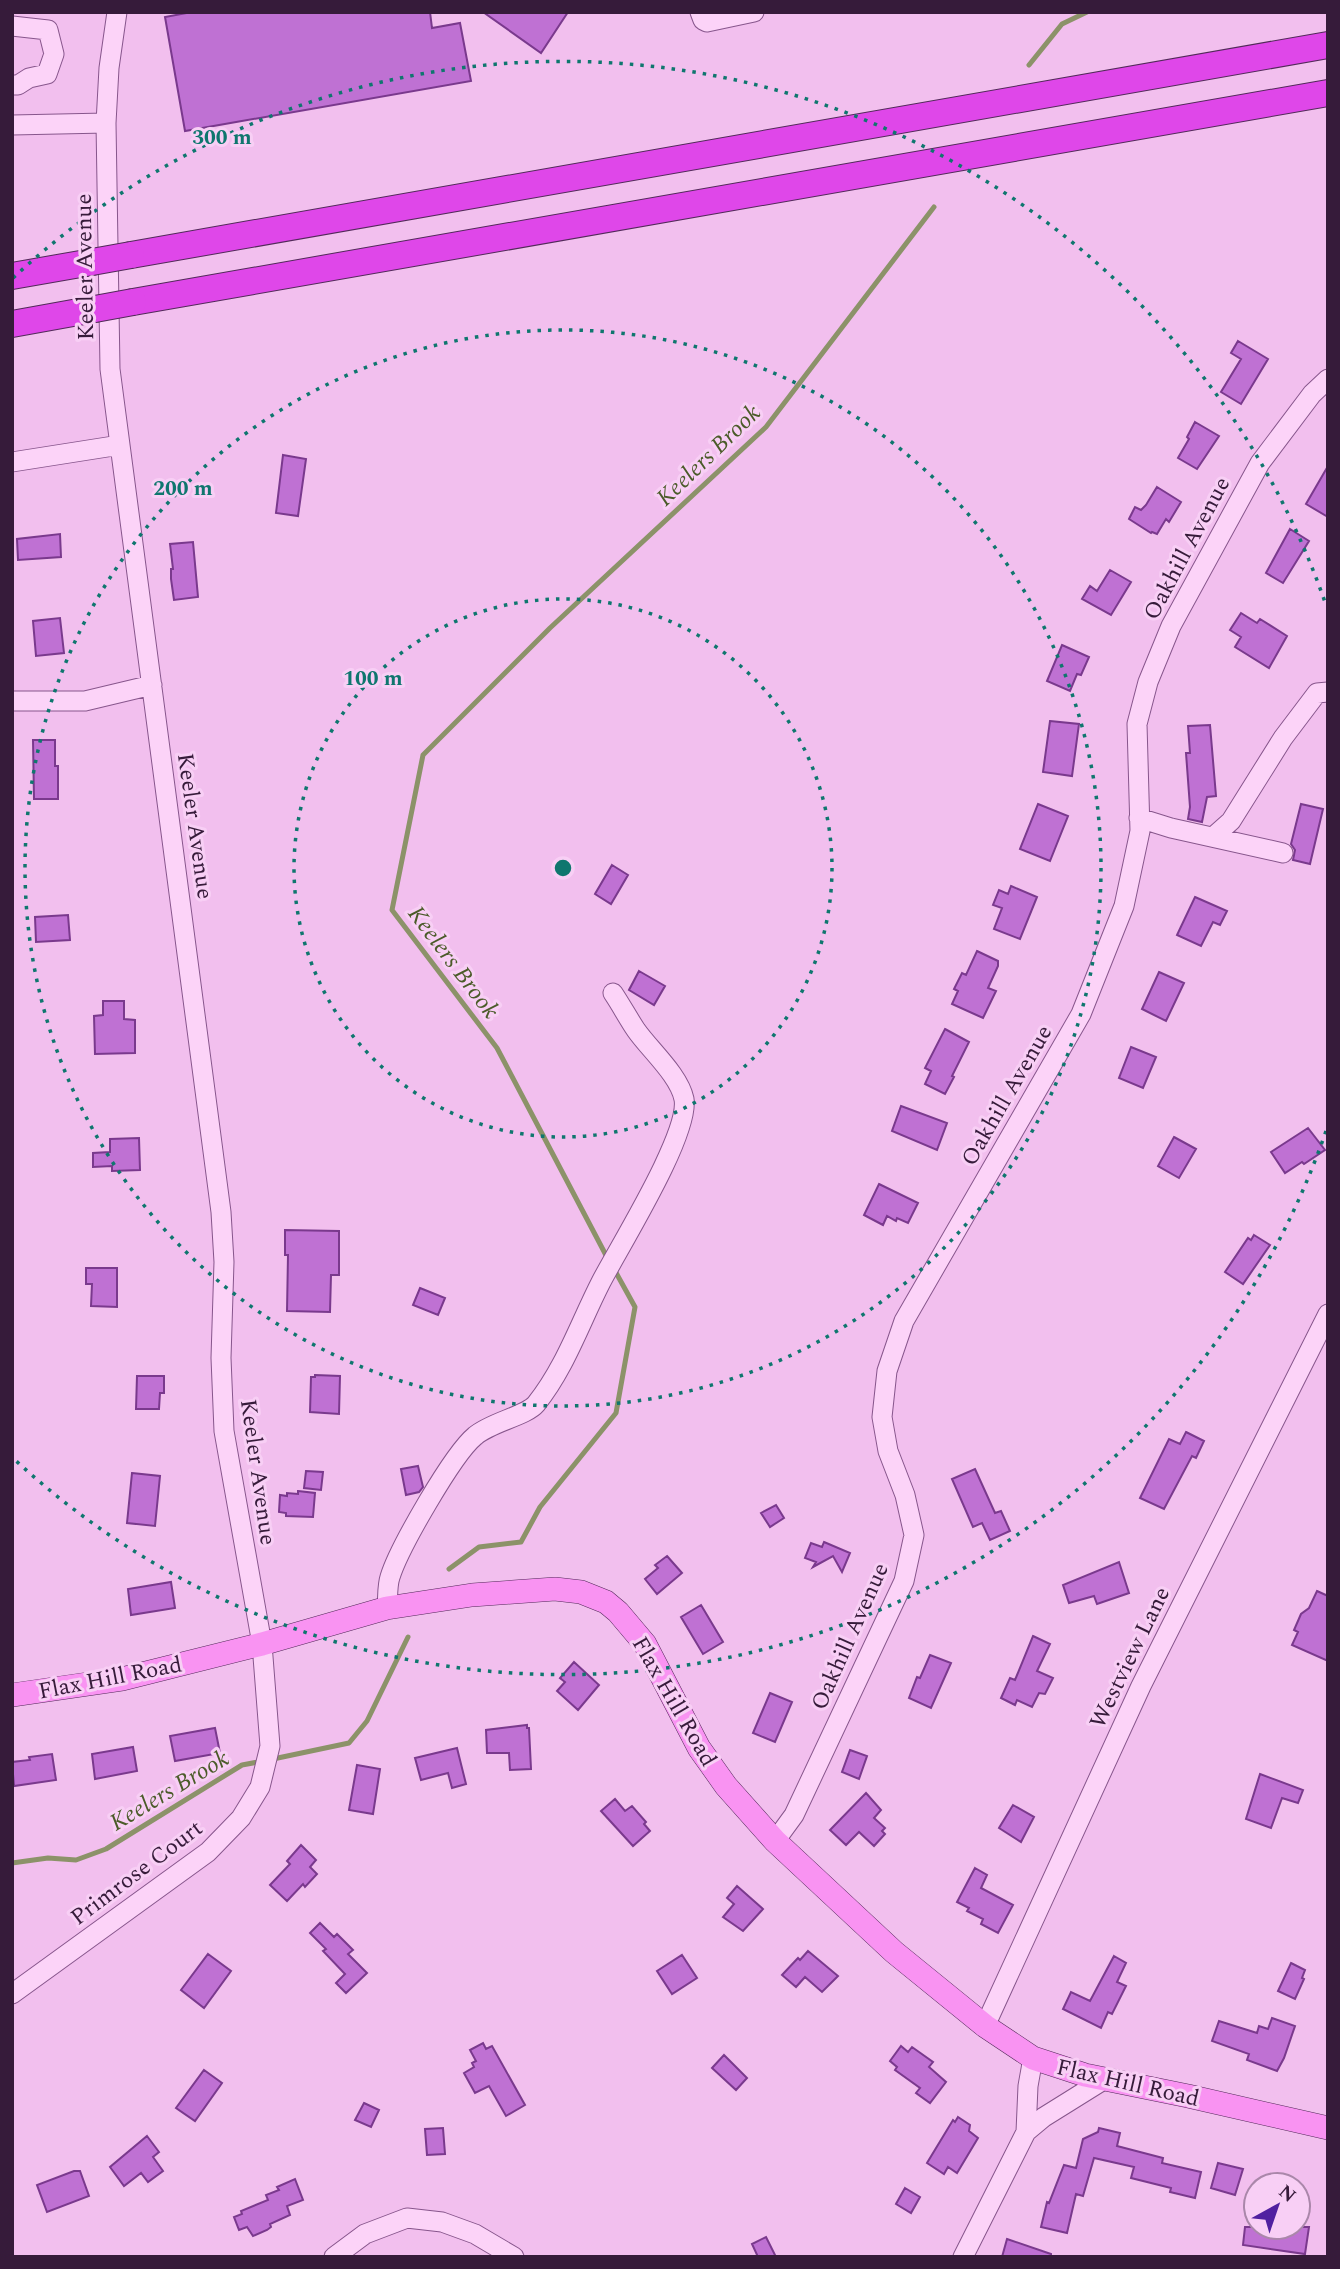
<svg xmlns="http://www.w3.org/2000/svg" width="1340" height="2269" viewBox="0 0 1340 2269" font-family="Spectral,serif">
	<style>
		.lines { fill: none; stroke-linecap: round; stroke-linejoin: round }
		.stream { stroke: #8c9269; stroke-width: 5 }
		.building { fill: #bf71d3; stroke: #7a398d; stroke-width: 2 }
		.minor-casing { stroke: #87568c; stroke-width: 21 }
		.major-casing { stroke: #522a59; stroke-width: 24 }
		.highway-casing { stroke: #522a59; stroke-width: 28 }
		.minor { stroke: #fcd3f8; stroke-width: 19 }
		.major { stroke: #f993f2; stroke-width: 23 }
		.highway { stroke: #df47e9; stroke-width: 26 }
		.highway-bridge-casing { stroke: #522a59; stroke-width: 28; stroke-linecap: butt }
		.highway-bridge { stroke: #df47e9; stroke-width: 26 }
		.ring { fill: none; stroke: #0f766e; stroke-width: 3.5; stroke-dasharray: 3.5 7 }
		.labels { text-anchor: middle; stroke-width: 6; stroke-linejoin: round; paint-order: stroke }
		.street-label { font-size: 23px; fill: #361b3a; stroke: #f8cff5 }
		.water-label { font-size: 24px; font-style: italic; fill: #4b5b29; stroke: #f8cff5 }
		.centre { fill: #0f766e; stroke: #f8cff5; stroke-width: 3.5 }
		.ring-label { font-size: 21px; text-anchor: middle; font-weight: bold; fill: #0f766e; stroke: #f8cff5; stroke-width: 6; stroke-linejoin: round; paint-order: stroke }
	</style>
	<rect width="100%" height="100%" fill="#f2bfee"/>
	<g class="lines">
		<path class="stream" d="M1029 65 1062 24 1087 12
			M609 1261 497 1048 392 910 423 755 550 628 766 427 934 207
			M449 1569 479 1547 521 1542 540 1507 616 1413 635 1307 614 1269
			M273 1759 349 1743 367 1721 408 1637
			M12 1863 48 1858 76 1860 106 1849 242 1765 263 1761"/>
	</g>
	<path class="building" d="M192 12H430L432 28 460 23 471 81 185 131 165 17Z
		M483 12H568L541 53Z
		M1238 341 1268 359 1241 404 1221 392 1241 359 1231 353Z
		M1195 422 1219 436 1197 469 1178 458 1189 439 1187 437Z
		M283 455 306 459 298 516 276 513Z
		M1328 466V517L1306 504Z
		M1157 487 1181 502 1169 522 1166 519 1157 534 1152 532 1151 533 1129 519 1135 507 1141 510 1146 505Z
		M1290 529 1309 541 1283 583 1266 573Z
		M60 534 61 557 18 560 17 539Z
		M193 542 198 597 174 600 171 579V569H173L170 544Z
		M1110 570 1131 582 1111 615 1082 599 1090 586 1097 591Z
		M1241 613 1257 623 1260 619 1287 636 1269 668 1235 647 1241 637 1230 630Z
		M60 618 64 653 36 656 33 621Z
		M1062 645 1089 657 1081 675 1077 674 1070 691 1047 681Z
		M1050 721 1079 724 1072 776 1043 772Z
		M1210 725 1216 796 1207 797 1202 822 1188 819 1190 807 1186 753H1190L1188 726Z
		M33 740H55V766H58V799H34Z
		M1038 804 1068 816 1050 861 1020 849Z
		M1301 804 1323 809 1310 864 1293 860 1295 850 1291 844Z
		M612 865 628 875 611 904 595 894Z
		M1011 886 1037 897 1020 939 994 929 1002 908 993 905 999 890 1008 894Z
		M1195 897 1227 911 1220 925 1213 922 1201 946 1177 935Z
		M68 915 70 940 36 942 35 917Z
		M977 951 998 961V966L988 988 996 991 983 1018 952 1004 958 991 954 989 962 973 966 975Z
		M639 971 665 986 654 1005 629 990Z
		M1159 972 1184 983 1166 1021 1142 1009Z
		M103 1001H124V1019L135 1020V1053L95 1054 94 1016 103 1015Z
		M945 1029 969 1042 952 1076 954 1077 945 1094 925 1084 931 1071 925 1068Z
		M1131 1047 1156 1057 1143 1088 1119 1078Z
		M901 1106 947 1123 937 1150 892 1131Z
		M1308 1128 1325 1150 1304 1164 1302 1162 1285 1173 1271 1152Z
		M1174 1137 1196 1149 1179 1178 1158 1166Z
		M139 1138 140 1170 112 1171V1166L93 1167V1153L110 1152V1139Z
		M879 1184 918 1203 908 1223 897 1218 896 1221 887 1216 883 1225 864 1215Z
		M285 1230 339 1231V1275H331L330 1312 287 1311 288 1255H285Z
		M1254 1235 1270 1245 1243 1284 1225 1272 1248 1238 1251 1240Z
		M86 1268H117V1307L91 1306 92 1284H86Z
		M420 1288 445 1298 438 1315 413 1305Z
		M315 1375 340 1376 339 1414 310 1412 311 1377H315Z
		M137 1376H164V1393H160L159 1409H136Z
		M1186 1432 1204 1441 1196 1458 1192 1456 1164 1509 1140 1498 1169 1439 1180 1444Z
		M418 1466 423 1487 419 1492 406 1495 401 1469Z
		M975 1469 995 1513 1001 1511 1010 1531 990 1540 982 1523 973 1527 952 1479Z
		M306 1471 323 1472 321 1490 304 1488Z
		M132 1473 160 1476 155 1526 127 1523Z
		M298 1491 315 1493 313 1517 286 1516V1513L279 1512 280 1495 287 1496V1493L298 1494Z
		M776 1505 784 1518 770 1527 761 1513Z
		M824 1542 850 1553 842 1572 833 1556 813 1567 816 1562 805 1558 811 1543 822 1547Z
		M667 1556 682 1573 657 1594 645 1579 658 1568 655 1565Z
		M1119 1562 1129 1593 1097 1604 1094 1596 1069 1603 1063 1585Z
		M171 1582 175 1608 131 1615 128 1589Z
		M1317 1591 1328 1596V1661L1292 1645 1298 1632 1294 1630 1301 1614 1309 1608Z
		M701 1605 723 1642 703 1654 681 1617Z
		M1033 1636 1050 1644 1037 1671 1053 1678 1045 1694 1039 1693 1032 1707 1017 1700 1015 1705 1001 1698 1010 1678 1015 1680Z
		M930 1655 951 1663 931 1708 909 1698 917 1677 920 1678Z
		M574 1662 599 1685 578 1710 557 1691 565 1682 560 1678Z
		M770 1693 792 1702 775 1742 753 1733Z
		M527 1725V1728H529L531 1769 510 1770 509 1753H487L486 1730Z
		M215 1728 220 1753 175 1761 170 1736Z
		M133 1747 137 1771 95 1779 92 1754Z
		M457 1748 466 1784 452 1788 448 1773 421 1780 415 1758Z
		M850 1750 867 1756 859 1779 842 1772Z
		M52 1754 56 1780 14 1786 12 1762 30 1760 29 1757Z
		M357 1765 380 1769 373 1814 349 1810Z
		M1260 1774 1303 1790 1298 1803 1282 1798 1271 1828 1246 1819Z
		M866 1793 881 1810 874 1818 885 1828 882 1831 885 1834 874 1846 859 1832 846 1845 830 1830Z
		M615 1799 625 1811 632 1806 646 1822 644 1824 650 1831 633 1846 601 1811Z
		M1013 1805 1034 1817 1021 1842 999 1828Z
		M301 1845 316 1860 310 1867 317 1874 305 1887 303 1884 287 1901 270 1885 290 1864 287 1861Z
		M975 1868 987 1875 981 1888 1013 1905 998 1933 981 1924 983 1919 967 1911 969 1908 957 1902Z
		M737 1886 763 1909 743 1931 723 1917 734 1904 727 1898Z
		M320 1923 334 1937 337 1934 353 1950 348 1954 367 1973 346 1993 336 1983 345 1974 323 1951 326 1949 310 1933Z
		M808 1951 838 1976 822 1992 805 1977 796 1987 782 1975 798 1958 800 1960Z
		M208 1954 231 1971 204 2008 181 1990Z
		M682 1955 697 1978 672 1994 657 1971Z
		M1114 1956 1126 1963 1117 1982 1126 1986 1112 2014 1108 2012 1101 2028 1063 2009 1071 1992 1090 2001Z
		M1291 1963 1305 1970 1302 1978 1304 1979 1295 1999 1278 1991Z
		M1272 2018 1295 2026 1284 2058 1277 2071 1247 2060 1249 2054 1212 2041 1219 2021 1257 2033 1259 2026 1268 2029Z
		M483 2043 486 2049 492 2046 525 2105 506 2116 489 2086 475 2093 464 2073 474 2067 472 2063 476 2061 470 2050Z
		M901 2046 908 2052 912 2047 933 2062 929 2067 946 2082 930 2103 916 2093 920 2088 895 2070 897 2067 890 2061Z
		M724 2055 747 2078 736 2090 712 2068Z
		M204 2070 222 2083 195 2121 176 2108Z
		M364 2103 379 2110 371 2127 355 2120Z
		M958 2117 970 2125 969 2131 978 2138 957 2173 948 2167 944 2174 927 2163 953 2120 955 2122Z
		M443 2128 445 2154 427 2155 425 2129Z
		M1099 2128 1120 2133 1117 2146 1163 2158 1162 2163 1201 2172 1195 2198 1170 2192 1171 2188 1131 2178 1134 2167 1094 2158 1083 2196 1076 2194 1067 2233 1041 2227 1047 2202 1049 2203 1064 2165 1076 2168 1083 2139 1098 2132Z
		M147 2136 159 2152 153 2157 163 2171 148 2182 141 2173 124 2186 110 2167Z
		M1218 2163 1243 2169 1235 2195 1211 2188Z
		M74 2171H80L89 2196 47 2212 37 2185Z
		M295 2179 303 2200 287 2206 290 2215 270 2224 271 2227 267 2230 253 2236 247 2227 239 2230 234 2217 242 2214 241 2211 268 2200 266 2195 279 2190 277 2187Z
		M905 2188 920 2197 911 2213 896 2204Z
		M1245 2227H1309L1305 2254 1243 2245Z
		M766 2237 776 2257H758L752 2244Z
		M1007 2239 1051 2254V2257H1002Z"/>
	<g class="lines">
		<defs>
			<path id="minor" d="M700 12 703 20 707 22 754 12
				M12 26 48 30 54 54 47 74 29 78 18 85H12
				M12 125 106 123
				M12 462 120 445
				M12 701H85L152 685
				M1139 818 1171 828 1283 853
				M1213 837 1231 821 1283 738 1317 693 1328 692
				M387 1608C388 1598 387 1586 390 1577 399 1548 453 1454 475 1436 491 1422 526 1416 536 1404 565 1368 580 1323 601 1282 619 1247 690 1134 684 1099 679 1075 650 1050 636 1030 628 1018 621 1005 613 993
				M775 1841 794 1815 904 1581 914 1535 905 1495 888 1451 882 1417 887 1371 904 1321 1081 1014 1124 906 1140 831 1137 724 1148 682 1171 626 1260 463 1312 394 1328 379
				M12 1994 208 1852 241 1818 260 1787 270 1746 262 1644 224 1431 221 1358 224 1262 221 1212 110 369 106 123 109 68 117 12
				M985 2026 1141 1686 1328 1314
				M1026 2132 1044 2117 1105 2079
				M334 2257 365 2234 407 2218 442 2222 475 2234 514 2257
				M963 2257 1026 2132 1028 2086 1033 2058"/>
			<path id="major" d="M12 1695 122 1679 262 1644 387 1608 472 1595 555 1589 581 1592 606 1602 618 1612 645 1644 699 1748 726 1786 775 1841 894 1952 985 2026 1033 2058 1085 2075 1188 2096 1328 2128"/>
			<path id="highway" d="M131 255 1328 45
				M12 276 92 262
				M133 302 1328 93
				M12 324 95 309"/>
		</defs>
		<use href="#minor" class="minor-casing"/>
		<use href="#major" class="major-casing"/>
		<use href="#highway" class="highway-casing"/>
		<use href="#minor" class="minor"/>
		<use href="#major" class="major"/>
		<use href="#highway" class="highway"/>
		<defs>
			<path id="highway-bridge" d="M92 262 131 255
				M95 309 133 302"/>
		</defs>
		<use href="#highway-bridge" class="highway-bridge-casing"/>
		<use href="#highway-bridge" class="highway-bridge"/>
	</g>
	<g class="ring">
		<circle cx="563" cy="868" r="269"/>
		<circle cx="563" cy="868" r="538"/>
		<path d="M1326 1131A807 807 0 0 1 13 1458M13 278A807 807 0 0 1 1326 605"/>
	</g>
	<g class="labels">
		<g class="street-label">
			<text transform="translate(84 267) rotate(-91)" y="8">Keeler Avenue</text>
			<text transform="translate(1186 548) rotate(-62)" y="8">Oakhill Avenue</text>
			<text transform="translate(196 826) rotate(82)" y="8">Keeler Avenue</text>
			<text transform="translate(1006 1095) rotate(-60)" y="8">Oakhill Avenue</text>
			<text transform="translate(259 1472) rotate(82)" y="8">Keeler Avenue</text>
			<text transform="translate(849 1636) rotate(-66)" y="8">Oakhill Avenue</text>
			<text transform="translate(1129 1657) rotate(-64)" y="8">Westview Lane</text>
			<text transform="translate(110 1677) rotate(-11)" y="8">Flax Hill Road</text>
			<text transform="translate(675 1701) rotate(60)" y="8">Flax Hill Road</text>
			<text transform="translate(136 1872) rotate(-37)" y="8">Primrose Court</text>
			<text transform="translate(1128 2082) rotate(13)" y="8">Flax Hill Road</text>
		</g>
		<g class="water-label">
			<text transform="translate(708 455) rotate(-44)" y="8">Keelers Brook</text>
			<text transform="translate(454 962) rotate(53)" y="8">Keelers Brook</text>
			<text transform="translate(169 1790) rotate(-31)" y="8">Keelers Brook</text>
		</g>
	</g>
	<circle cx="563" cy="868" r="10" class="centre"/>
	<g class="ring-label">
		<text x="222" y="144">300 m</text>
		<text x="183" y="495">200 m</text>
		<text x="373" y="685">100 m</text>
	</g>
	<rect width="1340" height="2269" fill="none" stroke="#361b3a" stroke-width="28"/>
	<g transform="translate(1277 2206) rotate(40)"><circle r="33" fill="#f8cff5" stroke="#aa87aa" stroke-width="2"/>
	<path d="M0-5L12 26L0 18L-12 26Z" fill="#5020a0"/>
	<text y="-10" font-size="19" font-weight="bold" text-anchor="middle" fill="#361b3a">N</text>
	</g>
</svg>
